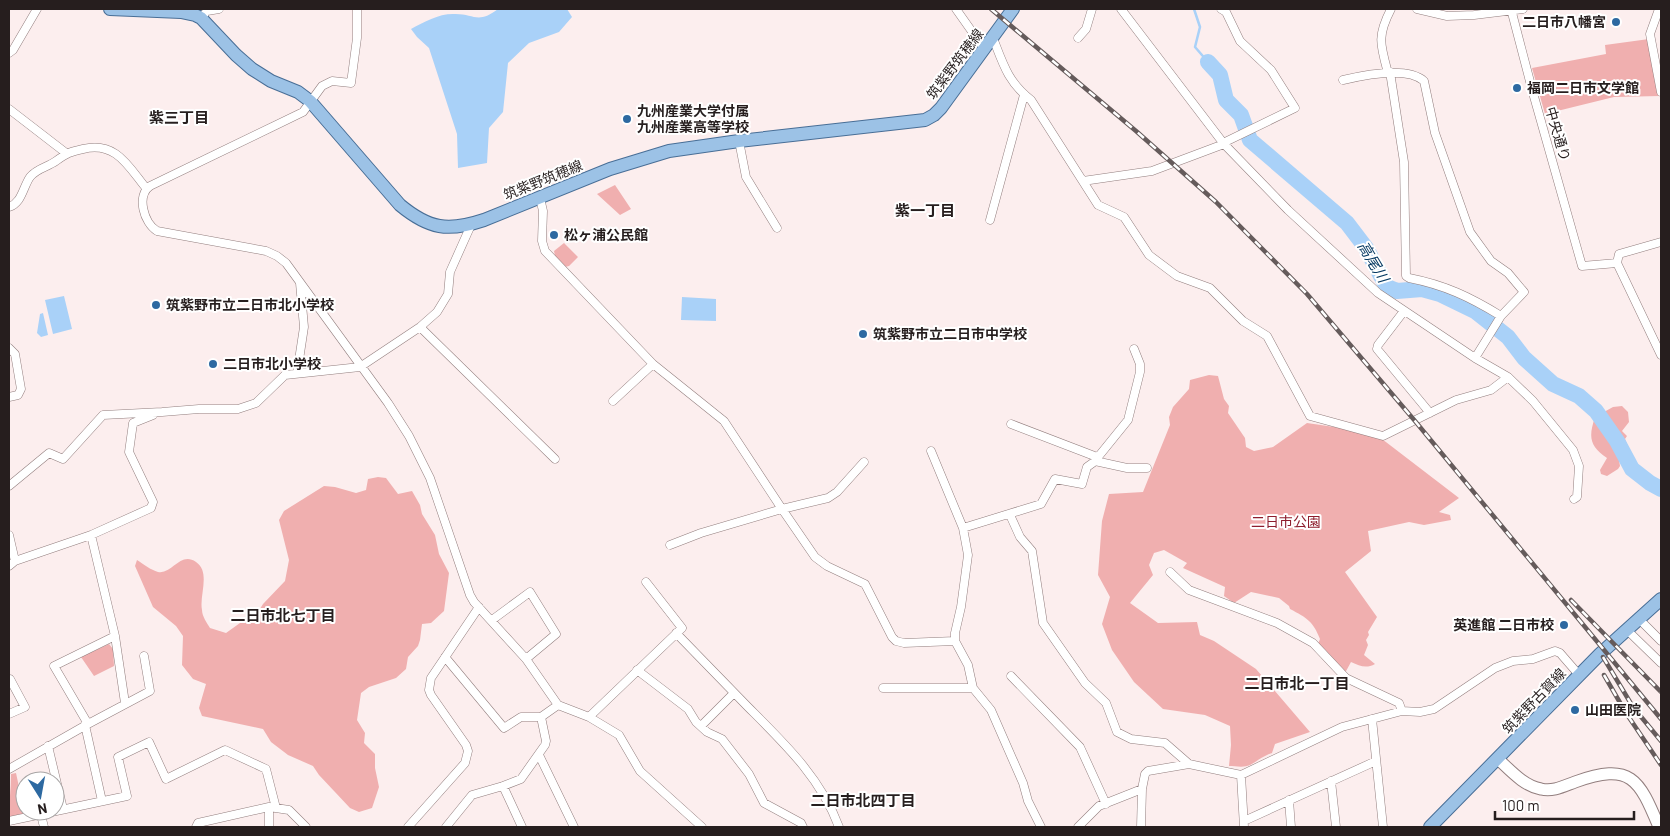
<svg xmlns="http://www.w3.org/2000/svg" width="1670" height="836" viewBox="0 0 1670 836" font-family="Barlow,'Noto Sans JP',sans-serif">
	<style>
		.green { fill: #f0afaf }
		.water { fill: #a9d1f8 }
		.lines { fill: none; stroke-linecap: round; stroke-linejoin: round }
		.stream { stroke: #a9d1f8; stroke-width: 2.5 }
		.river { stroke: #a9d1f8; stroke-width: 16 }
		.street-casing { stroke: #927e7e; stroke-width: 9 }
		.secondary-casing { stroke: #927e7e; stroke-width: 13 }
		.primary-casing { stroke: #486e96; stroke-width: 14 }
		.street { stroke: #fff; stroke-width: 8 }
		.secondary { stroke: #fff; stroke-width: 11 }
		.primary { stroke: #9cc2e6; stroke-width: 12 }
		.rail-casing { stroke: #655b5b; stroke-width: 4.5 }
		.rail { stroke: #fff; stroke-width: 2.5; stroke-dasharray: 8; stroke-linecap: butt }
		.poi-dot { fill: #2d69a1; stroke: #fff; stroke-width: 2 }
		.labels { text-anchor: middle; stroke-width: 4; stroke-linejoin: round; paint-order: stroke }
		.poi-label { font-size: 14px; font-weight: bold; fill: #261e1e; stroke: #fff; text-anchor: start }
		.street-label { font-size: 14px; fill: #261e1e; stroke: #fff }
		.park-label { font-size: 14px; fill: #8e1e2e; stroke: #fff }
		.neighbourhood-label { font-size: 15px; font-weight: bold; fill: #261e1e; stroke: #fff }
		.water-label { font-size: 15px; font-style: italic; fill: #073a63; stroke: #fff }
	</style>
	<rect width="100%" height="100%" fill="#fceeee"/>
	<path class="green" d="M1649 39 1660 96 1614 97 1545 114 1532 68 1606 54 1605 45Z
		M615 185 631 209 620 215 597 194Z
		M564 243 578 257 569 266 565 267 555 256 554 251Z
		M1209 375 1218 376 1224 399 1229 406 1228 413 1245 438 1246 447 1254 451 1273 447 1307 423 1341 428 1382 439 1459 498 1439 512 1450 515 1451 520 1424 525 1409 522 1368 531 1371 551 1345 572 1377 617 1368 632 1369 635 1366 640 1368 645 1364 655 1375 664C1366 669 1360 666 1351 662L1345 673 1318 644 1320 639C1313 621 1307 618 1290 609L1289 606 1279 598 1251 592 1234 603 1224 596 1225 587 1183 568 1187 563 1164 550 1154 553 1149 565 1153 575 1130 603 1158 623 1197 622 1200 635 1214 641 1256 669 1310 732 1275 744 1272 753C1261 757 1259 760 1250 765 1244 768 1235 766 1229 766L1231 745 1230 726 1205 715 1163 709 1134 682 1112 650 1102 624 1110 597 1098 575 1102 521 1109 494 1143 492 1170 425 1169 417 1173 407 1189 389 1190 380Z
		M1622 406 1628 412 1629 422 1622 431 1627 436 1625 439 1630 451 1629 456 1619 460 1620 466 1618 469 1607 476 1601 474 1600 470 1607 458C1590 446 1588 438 1595 417L1613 407Z
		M378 477 386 478 398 494 412 491 420 505 422 514 435 535 439 554 449 573 444 611 431 623 422 624 420 640 418 646 408 657 406 669 396 678 369 687 361 693 357 720 365 733 364 743 375 754V768L379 787 372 808 359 812 350 808 319 775 313 766 288 755 271 742 263 729 202 716 199 708 206 684 193 679 182 665 183 636 176 626 153 607 135 566 137 560C143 564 151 570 158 572 172 575 180 551 196 562 211 572 199 596 202 610 202 616 207 623 210 628L226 633 247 618 255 617 263 604 285 581 289 560 279 520 284 511 324 486 335 487 356 493 366 490 368 479Z
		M109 644 113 649 114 666 94 676 81 657Z
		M16 773 25 815 9 818C9 803 11 789 11 774Z"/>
	<path class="water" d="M498 9H567L572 17 559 32 529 43 508 63 503 112 489 128 487 163 458 168 457 134 429 48 417 37 411 29C424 22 438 14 453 14 474 13 477 25 498 9Z
		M64 296 72 329 53 334 45 300Z
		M682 297 716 299V321L681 320Z
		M43 313 48 335 41 337 37 333 40 314Z"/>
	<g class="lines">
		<path class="stream" d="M1194 9 1200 27 1195 47 1208 62"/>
		<path class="river" d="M1208 62 1220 75 1226 100 1241 115 1250 140 1347 223 1366 248 1387 287 1397 291 1422 289 1440 294 1475 311 1508 337 1524 358 1553 384 1579 396 1596 411 1617 441 1632 469 1650 483 1661 489"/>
		<defs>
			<path id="street" d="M357 9V38L351 83 332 81 322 86 303 112 150 186C136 196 144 223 157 231L266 251 277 256 286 263 388 403 409 436 430 478 470 595 474 602 526 659 558 705 589 717 619 735 640 771 702 827
				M956 9 985 50
				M1121 9 1224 144 1288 210 1378 293 1475 358 1508 377 1533 401 1573 450 1579 466 1577 497 1574 499
				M1221 9 1226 12 1240 41 1271 70 1295 108 1223 143
				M1417 9 1447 16 1474 15 1523 9
				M1511 9 1533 93 1582 266 1617 263 1619 254 1661 242
				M1659 9 1650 34 1661 92
				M201 18 207 11 219 9
				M993 38C1003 64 1008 82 1031 100L1098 205 1124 217 1149 255 1177 276 1210 288 1243 321 1267 336 1310 416 1383 436 1456 400 1491 390 1508 377
				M1078 38 1086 29 1092 9
				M9 53 13 50 37 9
				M1390 72 1404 162 1406 276 1409 278C1445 285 1470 297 1501 316
				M1388 73C1380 44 1377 36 1391 9
				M1343 80C1364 75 1407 66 1424 81L1435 133 1470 232 1491 261 1508 273 1524 292 1501 316 1475 358
				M9 109 66 153
				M739 141 746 177 777 228
				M1083 181 1152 171 1224 144
				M540 198 543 211 542 241 545 251 653 364 724 421 782 509 815 557 827 566 865 584 892 637 896 641 904 643 955 641
				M9 207C22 203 23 187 30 177 37 168 48 167 56 161 67 153 70 152 83 149 116 141 128 166 146 188
				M990 220 1024 95
				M1617 263 1661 355
				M1404 311 1378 345 1377 349 1430 413
				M420 327 555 459
				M9 348 15 354 21 389 18 395 9 397
				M297 373 304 327 300 283
				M613 401 653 364
				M1011 424 1097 457
				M931 451 963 528 968 555 961 607 955 633V641L968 665 973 688 991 710 1023 783 1028 801 1041 827
				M1095 461 1127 468H1147
				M9 486 49 453 63 459 103 415 162 412 199 409H238L256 403 285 375 360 367 420 327 437 312 448 294 450 272 471 225
				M1010 515 1020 537 1032 551 1043 623 1085 683 1106 703 1117 732 1131 739 1165 743 1189 764
				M963 528 1041 504 1055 479 1082 484 1087 467 1094 462 1128 420 1140 372V364L1134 349
				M9 535 15 561
				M91 535 115 636 125 703
				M670 545 701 533 782 509 828 498 837 492 864 462
				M9 566 15 561 91 535 151 508 153 502 129 452 133 423 153 415
				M1170 572 1189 590 1277 623 1313 643 1346 678 1399 703 1402 711
				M1639 619 1661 641
				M492 620 530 592 556 634 526 659
				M1627 630 1661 663
				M676 633C700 658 724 682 748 707 784 743 821 778 839 827
				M445 657 504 728 521 717H541
				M637 670 688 709 696 722 707 732 722 739 749 774 764 803 801 823 803 827
				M1011 676 1080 747 1106 804
				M9 679H10L25 707 9 714
				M883 688H973
				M589 717 682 628 646 582
				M1372 719 1383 827
				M88 724 54 666 115 636
				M85 725 102 801
				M701 726 734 693
				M48 746 63 809
				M539 755 574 827
				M9 769 88 724 150 691 144 656
				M1241 775 1244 827
				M1331 781 1336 827
				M503 786 522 827
				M1289 800 1291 827
				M41 815 44 827
				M9 821 127 796 118 757 149 742 166 779 225 750 266 769 276 808
				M1244 821 1376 761
				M196 827 198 823 269 807 289 810 306 827
				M269 827V807
				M408 827 465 763 468 751 466 745 431 695 429 690 431 678 479 607
				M446 827 472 795 503 786 521 779 545 745 546 741 541 717 558 705
				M1078 827 1099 806 1142 789 1145 774 1148 771 1189 764 1241 775 1342 727 1402 711 1420 712 1434 709 1495 668 1513 661 1533 659 1555 651 1560 653 1580 676
				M1141 827 1142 789"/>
			<path id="secondary" d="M1498 759C1511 771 1524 786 1541 789 1553 792 1564 786 1575 782 1631 762 1639 779 1659 827"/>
			<path id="primary" d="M110 9 181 12 195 15 201 18 236 55 252 69 271 81 298 92 310 101 400 205C429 229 448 232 484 220L610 169 669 151 739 141 925 120 934 115 941 108 1013 9
				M1430 827 1600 654 1661 599"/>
		</defs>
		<use href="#street" class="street-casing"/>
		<use href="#secondary" class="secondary-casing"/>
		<use href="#primary" class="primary-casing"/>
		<use href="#street" class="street"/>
		<use href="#secondary" class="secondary"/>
		<use href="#primary" class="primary"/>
		<defs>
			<path id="rail" d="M991 9 1136 131 1216 202 1307 294 1415 421 1661 719
				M1571 600 1661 692
				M1603 657 1633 707 1661 741
				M1604 675 1626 713 1661 765"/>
		</defs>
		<use href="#rail" class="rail-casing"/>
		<use href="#rail" class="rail"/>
	</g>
	<g class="poi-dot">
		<circle cx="1616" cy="22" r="5"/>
		<circle cx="1517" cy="88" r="5"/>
		<circle cx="627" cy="119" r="5"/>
		<circle cx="554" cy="235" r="5"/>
		<circle cx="156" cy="305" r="5"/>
		<circle cx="863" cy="334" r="5"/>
		<circle cx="213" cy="364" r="5"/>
		<circle cx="1564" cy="625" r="5"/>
		<circle cx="1575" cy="710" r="5"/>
	</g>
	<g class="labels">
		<g class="poi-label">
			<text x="1606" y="27" text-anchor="end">二日市八幡宮</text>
			<text x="1527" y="93">福岡二日市文学館</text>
			<text x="637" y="116">九州産業大学付属<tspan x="637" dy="16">九州産業高等学校</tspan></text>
			<text x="564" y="240">松ヶ浦公民館</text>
			<text x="166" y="310">筑紫野市立二日市北小学校</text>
			<text x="873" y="339">筑紫野市立二日市中学校</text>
			<text x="223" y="369">二日市北小学校</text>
			<text x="1554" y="630" text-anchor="end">英進館 二日市校</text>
			<text x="1585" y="715">山田医院</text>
		</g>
		<g class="street-label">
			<text transform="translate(955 64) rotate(-53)" y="5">筑紫野筑穂線</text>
			<text transform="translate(1558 134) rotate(74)" y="5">中央通り</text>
			<text transform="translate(543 180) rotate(-22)" y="5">筑紫野筑穂線</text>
			<text transform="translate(1534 701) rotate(-46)" y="5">筑紫野古賀線</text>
		</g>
		<g class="park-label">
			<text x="1286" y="527">二日市公園</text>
		</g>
		<g class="neighbourhood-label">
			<text x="179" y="123">紫三丁目</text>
			<text x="925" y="216">紫一丁目</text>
			<text x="283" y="621">二日市北七丁目</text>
			<text x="1297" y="689">二日市北一丁目</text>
			<text x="863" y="806">二日市北四丁目</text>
		</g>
		<g class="water-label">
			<text transform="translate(1373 262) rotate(59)" y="5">高尾川</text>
		</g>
	</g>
	<rect width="1670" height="836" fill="none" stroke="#261e1e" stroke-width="20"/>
	<g transform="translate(40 796) rotate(169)"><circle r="24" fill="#ffffff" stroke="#a8a5a5"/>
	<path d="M0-4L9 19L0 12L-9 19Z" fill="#2d69a1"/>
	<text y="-8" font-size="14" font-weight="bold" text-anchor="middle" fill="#261e1e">N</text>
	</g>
	<path d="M1495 811v8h139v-8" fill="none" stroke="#261e1e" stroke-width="2.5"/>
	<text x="1502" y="811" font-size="15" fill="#261e1e" stroke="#ffffff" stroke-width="4" paint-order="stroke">100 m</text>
</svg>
